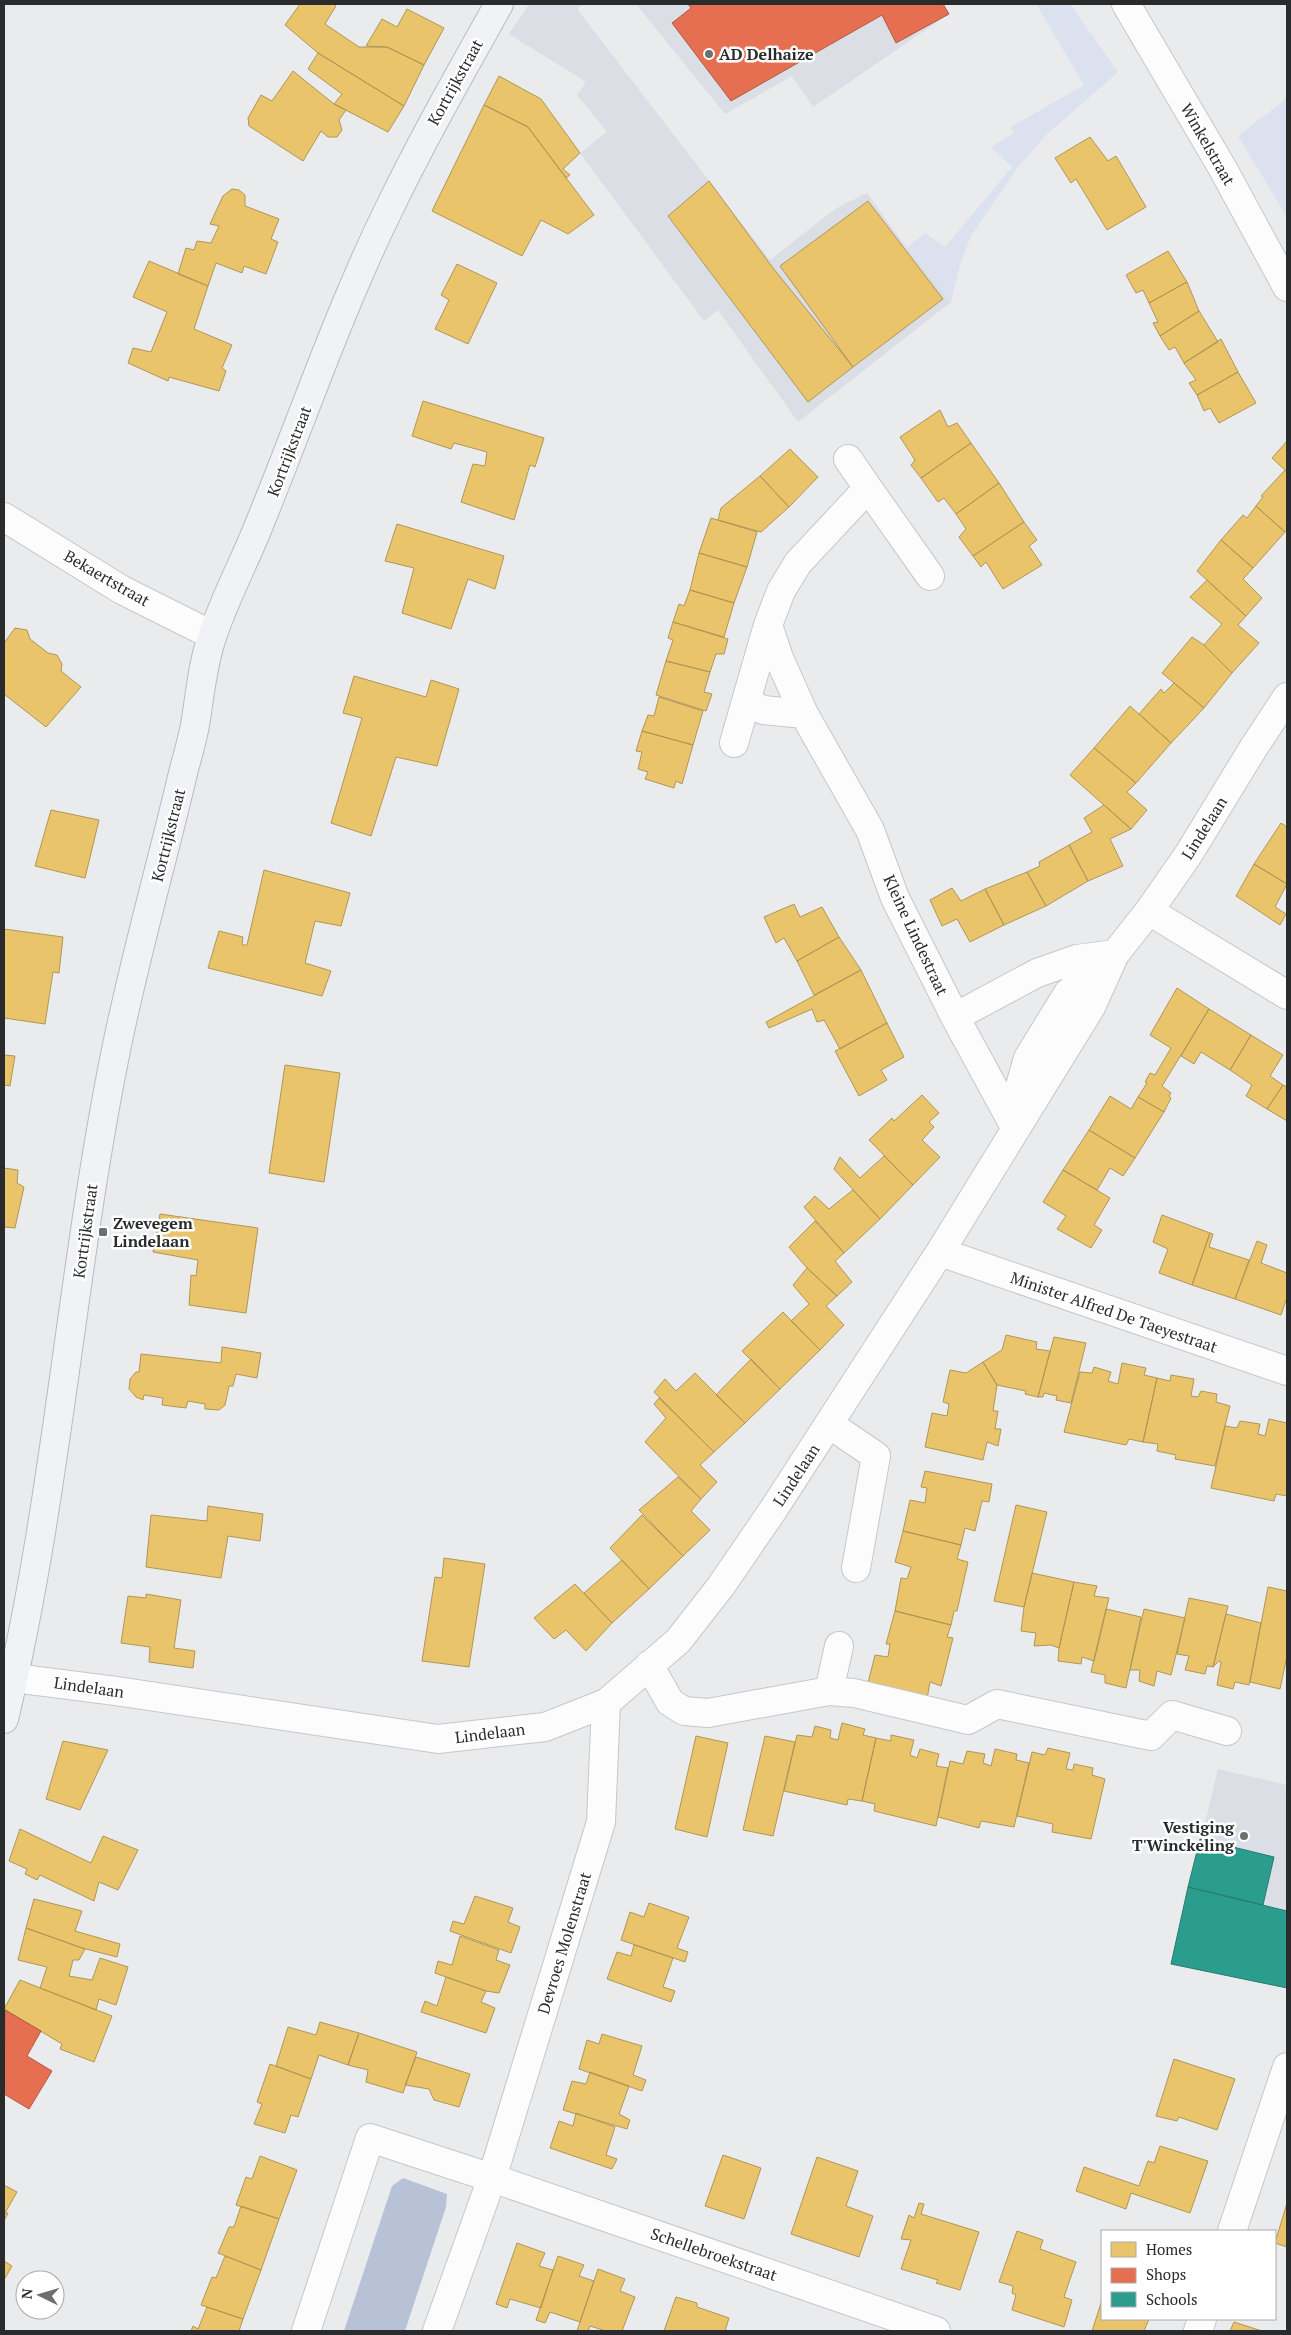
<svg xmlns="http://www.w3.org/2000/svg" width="1291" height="2335" viewBox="0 0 1291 2335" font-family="'PT Serif',serif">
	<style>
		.built { fill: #dbdee4 }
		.green { fill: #dbe1ee }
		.water { fill: #b8c2d7 }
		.homes { fill: #e9c46a; stroke: #b09657 }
		.shops { fill: #e76f51; stroke: #ae5b46 }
		.schools { fill: #2a9d8f; stroke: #2a7b71 }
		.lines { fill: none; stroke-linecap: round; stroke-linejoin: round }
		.minor-casing { stroke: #c6c7c9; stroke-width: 30 }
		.major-casing { stroke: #b8bbc2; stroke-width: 30 }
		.minor { stroke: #fcfcfc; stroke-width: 28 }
		.major { stroke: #f0f2f5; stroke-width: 28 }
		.poi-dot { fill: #6d6e70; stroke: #fff; stroke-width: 2 }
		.labels { text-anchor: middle; stroke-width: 5; stroke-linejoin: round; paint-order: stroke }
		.poi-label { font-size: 16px; font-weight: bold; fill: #2a2b2c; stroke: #fff; text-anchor: start }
		.street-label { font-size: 16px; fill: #2a2b2c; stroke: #fff }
	</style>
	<rect width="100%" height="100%" fill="#eaebed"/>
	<path class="built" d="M529 4H583L577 9 770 260 835 209 867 193 907 248 951 302 798 422 718 310 704 321 580 153 607 132 577 95 586 82 509 34Z
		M636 4H944L949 14 813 107 792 76 725 114Z
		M1218 1769 1287 1785V1988L1171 1964Z"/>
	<path class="green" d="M1036 4H1070L1118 72 1046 135 1017 168 971 236 960 264 951 302 907 248 925 233 945 247 1012 167 991 147 1014 133 1011 127 1084 85Z
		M1287 98V217L1238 136Z"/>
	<path class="water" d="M403 2178 447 2194 446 2207 405 2331H344L392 2186Z"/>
	<path class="homes" d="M300 4H334L336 6 325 24 359 47H387L424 65 404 106 318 53 285 25Z
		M407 9 444 28 424 65 387 47 366 46 382 19 397 27Z
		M318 53 404 106 388 132 334 104 342 94 308 69Z
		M293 71 334 104 346 110 339 120 342 130 337 137H328L321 131 303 161 249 126 248 118 261 95 272 101Z
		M499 76 541 99 580 153 563 169 570 175 566 178 528 127 484 105Z
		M484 105 528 127 594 215 568 234 541 220 522 256 432 211Z
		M1090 137 1108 161 1116 156 1146 207 1107 230 1076 179 1071 183 1055 158Z
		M709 181 773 268 853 367 808 402 668 216Z
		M232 189 239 190 245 195V206L279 219 271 239 278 242 266 274 244 266 242 273 216 263 208 286 178 274 186 248 194 250 197 241 211 243 219 226 210 224 223 196Z
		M868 201 943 299 853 367 780 266Z
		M1168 251 1187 282 1149 303 1143 290 1136 293 1126 275Z
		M149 261 208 286 194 329 232 345 222 368 226 371 219 391 169 377 168 381 128 363 133 348 151 352 167 312 133 297Z
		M457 264 497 283 468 344 435 329 449 300 441 295Z
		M1187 282 1199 311 1160 336 1153 323 1158 322 1149 303Z
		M1199 311 1218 342 1184 363 1175 347 1169 350 1160 336Z
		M1221 339 1238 372 1197 395 1189 383 1196 380 1184 363Z
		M1238 372 1256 403 1219 423 1210 408 1204 411 1197 395Z
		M423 401 544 438 535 467 530 465 514 520 461 502 473 464 485 466 487 452 454 443 451 449 412 436Z
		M940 410 948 427 957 423 971 443 921 478 911 465 915 460 900 437Z
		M1287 441V472L1272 458Z
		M971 443 999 483 956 514 944 498 938 502 921 478Z
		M790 449 818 477 789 507 760 476Z
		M1285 470 1287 472V530L1285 532 1256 506 1263 497 1261 496Z
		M760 476 789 507 761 532 718 520 721 508Z
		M999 483 1024 522 973 556 959 537 966 529 956 514Z
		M1256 506 1285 532 1253 568 1221 540 1243 515 1247 518Z
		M711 518 757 532 747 567 699 553Z
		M1024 522 1037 540 1029 546 1042 565 1003 589 986 562 981 567 973 556Z
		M397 524 504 556 495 589 468 579 451 629 402 613 414 568 385 561Z
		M1221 540 1253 568 1243 579 1262 598 1246 616 1197 571Z
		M699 553 747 567 734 603 690 590Z
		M1207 580 1246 616 1238 625 1259 643 1232 673 1204 645 1222 624 1190 597Z
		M690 590 734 603 724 637 673 622 679 604 684 606Z
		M673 622 728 639 724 654H716L710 672 666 661 673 640 668 638Z
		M15 628 27 630 30 639 48 653 57 655 62 664 61 671 81 687 46 727 4 694V643Z
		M1192 637 1204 645 1232 673 1204 708 1162 673Z
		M666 661 710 672 704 692 712 694 706 711 656 695Z
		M354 676 426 697 431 680 459 689 437 766 396 757 371 836 331 823 362 718 343 713Z
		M1174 683 1204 708 1171 743 1139 714 1161 689 1164 693Z
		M659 697 703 711 693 745 642 731 648 715 654 716Z
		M1130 706 1171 743 1136 783 1094 748Z
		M642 731 693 745 682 784 676 781 674 788 645 779 648 772 638 769 642 752 636 751Z
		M1094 748 1136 783 1127 792 1147 810 1131 829 1070 775Z
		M1104 805 1131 829 1110 839 1123 866 1088 881 1069 845 1092 832 1084 818Z
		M51 810 99 820 85 878 35 866Z
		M1281 823 1287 827V884L1254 864Z
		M1069 845 1088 881 1046 906 1027 872 1040 866 1039 862Z
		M1254 864 1287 884 1275 907 1286 914 1280 925 1236 896Z
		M264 870 350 893 341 926 315 921 305 963 331 971 322 996 208 968 219 931 243 937 242 945H247Z
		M1027 872 1046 906 1004 925 985 889Z
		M952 888 961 901 985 889 1004 925 970 942 957 919 942 926 930 900Z
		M794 904 800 917 822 907 839 937 797 961 784 938 776 943 764 917Z
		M4 929 63 937 59 973 53 972 45 1024 4 1018Z
		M839 937 861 970 814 995 797 961Z
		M861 970 887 1023 840 1049 824 1020 817 1022 812 1009 769 1028 766 1022Z
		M1177 988 1209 1009 1162 1086 1171 1093 1169 1096 1171 1098 1164 1112 1138 1097 1147 1083 1145 1082 1150 1073 1155 1075 1171 1048 1150 1035Z
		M1209 1009 1251 1035 1230 1070 1201 1052 1194 1064 1181 1056Z
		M887 1023 904 1057 881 1070 887 1080 859 1096 835 1051Z
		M1251 1035 1283 1055 1270 1076 1283 1085 1267 1109 1246 1096 1252 1085 1230 1070Z
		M4 1055 15 1056 10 1086 4 1085Z
		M285 1065 340 1073 324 1182 269 1173Z
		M1283 1085 1287 1087V1121L1267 1109Z
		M922 1095 939 1113 929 1122 934 1127 922 1140 940 1157 913 1185 869 1140 892 1118 894 1121Z
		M1110 1096 1131 1109 1138 1097 1164 1112 1135 1158 1089 1130Z
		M1089 1130 1135 1158 1123 1176 1110 1168 1097 1190 1063 1170Z
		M884 1156 913 1185 880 1219 834 1169 840 1157 860 1178Z
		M4 1168 18 1170 17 1183 24 1187 15 1228 4 1227Z
		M1063 1170 1110 1198 1094 1225 1102 1230 1091 1248 1057 1229 1066 1216 1043 1202Z
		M853 1190 880 1219 844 1253 804 1207 815 1196 829 1209Z
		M160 1214 258 1228 246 1313 189 1305 191 1275 196 1276 198 1260 153 1252Z
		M1162 1215 1210 1233 1192 1285 1159 1273 1168 1249 1153 1242Z
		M815 1221 844 1253 835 1261 852 1282 837 1296 807 1268 789 1247Z
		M1210 1233 1213 1234 1209 1247 1249 1260 1235 1299 1192 1285Z
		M1257 1241 1267 1245 1261 1263 1287 1273V1297L1281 1315 1235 1299Z
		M807 1268 837 1296 826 1306 844 1325 820 1350 791 1321 809 1304 793 1285Z
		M783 1312 820 1350 780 1389 742 1351Z
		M1006 1335 1037 1342 1036 1349 1050 1351 1038 1397 1025 1394 1026 1391 997 1385 983 1362 1002 1350Z
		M1054 1337 1086 1343 1071 1403 1056 1400 1057 1396 1044 1393 1043 1397H1038Z
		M222 1347 261 1353 257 1378 236 1374 233 1386H229L225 1405 219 1410 205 1409V1404L188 1401 186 1408 162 1405 163 1398 144 1395 143 1400 136 1397 129 1389 130 1379 136 1372H139L141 1354 221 1363Z
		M751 1359 780 1389 745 1423 716 1395Z
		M983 1362 997 1385 993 1411H998L995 1429H1001L998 1446 987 1442 983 1460 925 1447 932 1413 947 1416 949 1404 943 1402 950 1370 966 1373Z
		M1122 1363 1146 1368 1144 1375 1157 1378 1143 1442 1129 1439 1126 1445 1064 1432 1080 1372 1092 1373 1094 1367 1111 1372 1108 1381 1118 1384Z
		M695 1373 745 1423 714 1452 654 1392 665 1379 676 1391Z
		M1171 1375 1194 1379 1191 1396 1198 1397 1201 1391 1217 1394 1216 1402 1230 1406 1215 1466 1175 1459 1176 1455 1157 1451 1158 1444 1143 1442 1157 1378 1170 1381Z
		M659 1398 714 1452 700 1465 717 1482 701 1499 645 1442 666 1418 654 1404Z
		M1269 1419 1287 1423V1496L1276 1494 1274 1501 1211 1488 1225 1426 1237 1428 1240 1421 1260 1424 1258 1434 1265 1436Z
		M925 1471 992 1484 989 1502 982 1501 975 1531 965 1528 961 1545 903 1531 910 1500 925 1503 927 1488 921 1487Z
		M678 1477 701 1499 691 1511 710 1530 683 1556 639 1510Z
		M1016 1505 1047 1512 1024 1607 994 1601Z
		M208 1506 263 1514 260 1541 228 1536 221 1578 146 1567 151 1515 207 1521Z
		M642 1515 683 1556 649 1589 610 1548Z
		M903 1531 961 1545 957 1559 968 1562 957 1611H954L951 1625 895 1611 901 1578 907 1579 911 1567 895 1562Z
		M444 1558 485 1564 469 1667 422 1661 435 1577 442 1578Z
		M622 1560 649 1589 612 1623 584 1593Z
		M1032 1573 1074 1582 1059 1648 1051 1645 1034 1646 1036 1633 1021 1631 1024 1607Z
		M1074 1582 1097 1586 1094 1596 1109 1598 1094 1661 1082 1657 1081 1664 1058 1661 1059 1648Z
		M575 1584 612 1623 586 1651 566 1630 554 1639 534 1618Z
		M1268 1587 1287 1591V1656L1280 1689 1250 1682Z
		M146 1594 181 1600 174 1648 195 1651 193 1668 149 1662 150 1647 121 1643 128 1596 146 1598Z
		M1189 1598 1228 1606 1213 1667 1207 1666 1205 1674 1185 1670 1189 1656 1177 1654Z
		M1106 1609 1141 1617 1126 1688 1105 1683V1675L1091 1672Z
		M1144 1609 1185 1618 1171 1675 1157 1671 1154 1686 1139 1681 1140 1670H1130Z
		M895 1611 951 1625 947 1637 953 1638 941 1686 930 1682 927 1699 867 1687 875 1655 888 1657 890 1644H886Z
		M1226 1614 1261 1623 1249 1685 1235 1682 1233 1689 1217 1685 1221 1662 1219 1661 1213 1667Z
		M842 1723 865 1729 863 1735 876 1738 862 1801 848 1799 847 1805 784 1791 797 1735 812 1737 815 1726 831 1730 830 1738 838 1740Z
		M891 1735 914 1740 910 1755 917 1758 920 1749 939 1754 936 1766 948 1768 936 1826 874 1811 875 1804 862 1801 876 1738 891 1741Z
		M696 1736 728 1743 707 1837 675 1829Z
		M765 1736 795 1742 773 1836 743 1830Z
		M63 1741 108 1750 80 1810 46 1799Z
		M1048 1748 1070 1753 1066 1769 1073 1770 1074 1764 1093 1768 1092 1775 1105 1779 1091 1839 1052 1832 1053 1824 1017 1816 1032 1752 1045 1755Z
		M995 1749 1017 1754 1016 1760 1029 1763 1014 1827 981 1821 979 1828 938 1817 950 1761 963 1764 967 1751 985 1754 983 1763 991 1766Z
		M20 1829 91 1863 103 1836 138 1850 118 1890 99 1882 94 1901 40 1875 37 1880 25 1874 27 1869 9 1861Z
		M475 1896 513 1908 508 1922 520 1927 511 1953 450 1931 453 1921 464 1924Z
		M34 1899 82 1911 75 1931 120 1944 117 1957 82 1948 26 1928Z
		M649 1903 689 1917 677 1948 688 1952 685 1962 621 1940 630 1912 644 1917Z
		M26 1928 85 1949 79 1960H73L69 1976 92 1980 100 1958 128 1967 116 2005 99 1999 96 2010 40 1988 47 1967 18 1960Z
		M460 1936 499 1950 496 1960 510 1965 499 1993 486 1991 435 1973 438 1961 452 1965Z
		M634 1945 673 1958 663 1987 675 1991 671 2002 607 1979 617 1952 631 1956Z
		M446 1977 486 1991 481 2002 495 2008 486 2033 421 2012 425 2001 437 2006Z
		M20 1980 112 2016 94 2062 60 2049 62 2044 4 2009Z
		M320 2022 359 2033 348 2065 319 2055 311 2079 276 2066 288 2027 316 2035Z
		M359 2033 417 2052 403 2093 366 2082 368 2070 348 2065Z
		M602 2034 642 2046 633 2075 646 2080 642 2091 579 2069 587 2040 599 2044Z
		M416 2057 470 2074 459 2107 434 2100 429 2089 405 2085Z
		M1174 2059 1235 2079 1217 2130 1179 2117 1177 2121 1156 2116Z
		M270 2064 311 2079 298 2117 291 2115 285 2133 254 2124 262 2104 257 2102Z
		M590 2072 629 2086 619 2114 630 2120 627 2129 563 2110 572 2081 586 2084Z
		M576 2113 615 2127 606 2155 617 2159 612 2169 550 2148 559 2121 573 2126Z
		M1160 2146 1208 2161 1190 2213 1131 2193 1126 2209 1076 2191 1084 2167 1139 2186 1148 2161 1154 2163Z
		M723 2155 761 2168 744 2219 705 2206Z
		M260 2156 297 2170 279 2219 236 2205 246 2177 252 2179Z
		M817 2157 858 2171 846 2206 873 2216 859 2257 791 2234Z
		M4 2185 17 2192 5 2213H8L4 2221Z
		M919 2203 924 2204 921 2214 979 2232 960 2290 936 2283 938 2280 901 2269 911 2240 901 2239 909 2215 914 2218Z
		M1287 2203V2247L1275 2243Z
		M241 2206 279 2219 261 2270 218 2253 229 2227H234Z
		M1017 2231 1043 2240 1040 2249 1076 2262 1064 2297 1072 2300 1064 2327 1012 2310 1016 2295 1012 2293 1013 2286 999 2282Z
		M517 2243 545 2253 539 2266 553 2270 541 2308 510 2299 507 2308 496 2304Z
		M225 2256 261 2270 243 2319 201 2305 212 2277 216 2278Z
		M558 2256 584 2265 579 2276 594 2281 580 2322 550 2312 545 2323 536 2320Z
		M4 2261 12 2266 4 2280Z
		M598 2269 625 2279 620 2291 635 2297 622 2331H606L590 2326 588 2331H577Z
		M676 2297 697 2303V2307L729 2318 725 2331H664Z
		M1102 2300V2319H1149L1144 2331H1092Z
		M207 2307 243 2319 239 2331H191L193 2326 198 2329Z
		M1234 2322 1262 2331H1230Z"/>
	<path class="shops" d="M688 4H943L949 14 896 43 882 15 731 101 672 23 691 8Z
		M5 2010 41 2031 27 2056 52 2071 29 2109 4 2094Z"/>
	<path class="schools" d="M1200 1839 1274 1857 1263 1905 1188 1887Z
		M1188 1887 1287 1911V1988L1171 1964Z"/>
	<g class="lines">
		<defs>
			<path id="minor" d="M1126 4 1223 169 1287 287
				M848 459 868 488
				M4 517 122 590 212 635
				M930 576 868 488 798 563 781 591 768 625 779 658 804 714 870 830 895 898 955 1017 1016 1129
				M746 701 763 710 804 714
				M734 743 768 625
				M1149 911 1287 995
				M955 1017 1037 973 1077 959 1115 954
				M1016 1123 1018 1093 1028 1058 1068 993 1115 954 1149 911 1188 855 1254 747 1287 697
				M940 1252 1287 1371
				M829 1424 876 1456 856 1568
				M649 1665 670 1702 684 1711 708 1713 829 1691 854 1693 968 1720 997 1704 1151 1736 1172 1715 1227 1731
				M14 1678 116 1691 438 1739 545 1727 606 1703 678 1641 721 1586 773 1510 940 1252 1091 1007 1115 954
				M829 1691 839 1646
				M1232 2231 1287 2067
				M306 2331 370 2138 492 2178 936 2331
				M437 2331 492 2178 601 1822 606 1703
				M1198 2331 1202 2319"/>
			<path id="major" d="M4 1719C57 1499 71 1272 116 1050 135 956 162 863 184 769 188 755 192 740 195 725 200 696 202 666 212 637 225 597 246 559 261 520 303 417 339 311 388 211 422 140 461 72 499 4"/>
		</defs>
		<use href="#minor" class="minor-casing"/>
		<use href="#major" class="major-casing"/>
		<use href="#minor" class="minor"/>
		<use href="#major" class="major"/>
	</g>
	<g class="poi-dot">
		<circle cx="709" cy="54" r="5"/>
		<rect x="98" y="1227" width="10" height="10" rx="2.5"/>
		<circle cx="1244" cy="1836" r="5"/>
	</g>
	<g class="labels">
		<g class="poi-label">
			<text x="719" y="60">AD Delhaize</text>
			<text x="113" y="1229">Zwevegem<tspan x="113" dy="18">Lindelaan</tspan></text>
			<text x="1234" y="1833" text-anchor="end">Vestiging<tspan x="1234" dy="18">T'Winckeling</tspan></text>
		</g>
		<g class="street-label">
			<text transform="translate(455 82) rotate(-61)" y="6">Kortrijkstraat</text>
			<text transform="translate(1208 144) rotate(60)" y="6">Winkelstraat</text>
			<text transform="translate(289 451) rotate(-69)" y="6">Kortrijkstraat</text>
			<text transform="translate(107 578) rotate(30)" y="6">Bekaertstraat</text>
			<text transform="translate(1204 828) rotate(-58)" y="6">Lindelaan</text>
			<text transform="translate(168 835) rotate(-76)" y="6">Kortrijkstraat</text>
			<text transform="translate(916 935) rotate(65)" y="6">Kleine Lindestraat</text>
			<text transform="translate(85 1231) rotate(-82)" y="6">Kortrijkstraat</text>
			<text transform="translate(1114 1312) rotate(19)" y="6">Minister Alfred De Taeyestraat</text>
			<text transform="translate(796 1475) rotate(-57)" y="6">Lindelaan</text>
			<text transform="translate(89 1687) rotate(8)" y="6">Lindelaan</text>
			<text transform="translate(490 1733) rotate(-7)" y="6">Lindelaan</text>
			<text transform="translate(564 1943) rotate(-73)" y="6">Devroes Molenstraat</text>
			<text transform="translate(714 2254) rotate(19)" y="6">Schellebroekstraat</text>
		</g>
	</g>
	<rect width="1291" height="2335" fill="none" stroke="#2a2b2c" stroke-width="10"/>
	<rect x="1101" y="2230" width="175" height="90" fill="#ffffff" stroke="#aaaaab"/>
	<rect x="1111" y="2242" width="25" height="15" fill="#e9c46a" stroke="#aaaaab"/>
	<text x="1146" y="2255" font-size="15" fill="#2a2b2c">Homes</text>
	<rect x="1111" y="2268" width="25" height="15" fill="#e76f51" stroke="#aaaaab"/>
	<text x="1146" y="2280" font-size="15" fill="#2a2b2c">Shops</text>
	<rect x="1111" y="2292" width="25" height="15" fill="#2a9d8f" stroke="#aaaaab"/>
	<text x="1146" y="2305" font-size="15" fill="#2a2b2c">Schools</text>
	<g transform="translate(40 2295) rotate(275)"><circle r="24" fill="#ffffff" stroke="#aaaaab"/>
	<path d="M0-4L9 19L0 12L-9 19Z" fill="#6d6e70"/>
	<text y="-8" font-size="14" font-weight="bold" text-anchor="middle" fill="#2a2b2c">N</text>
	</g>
</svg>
